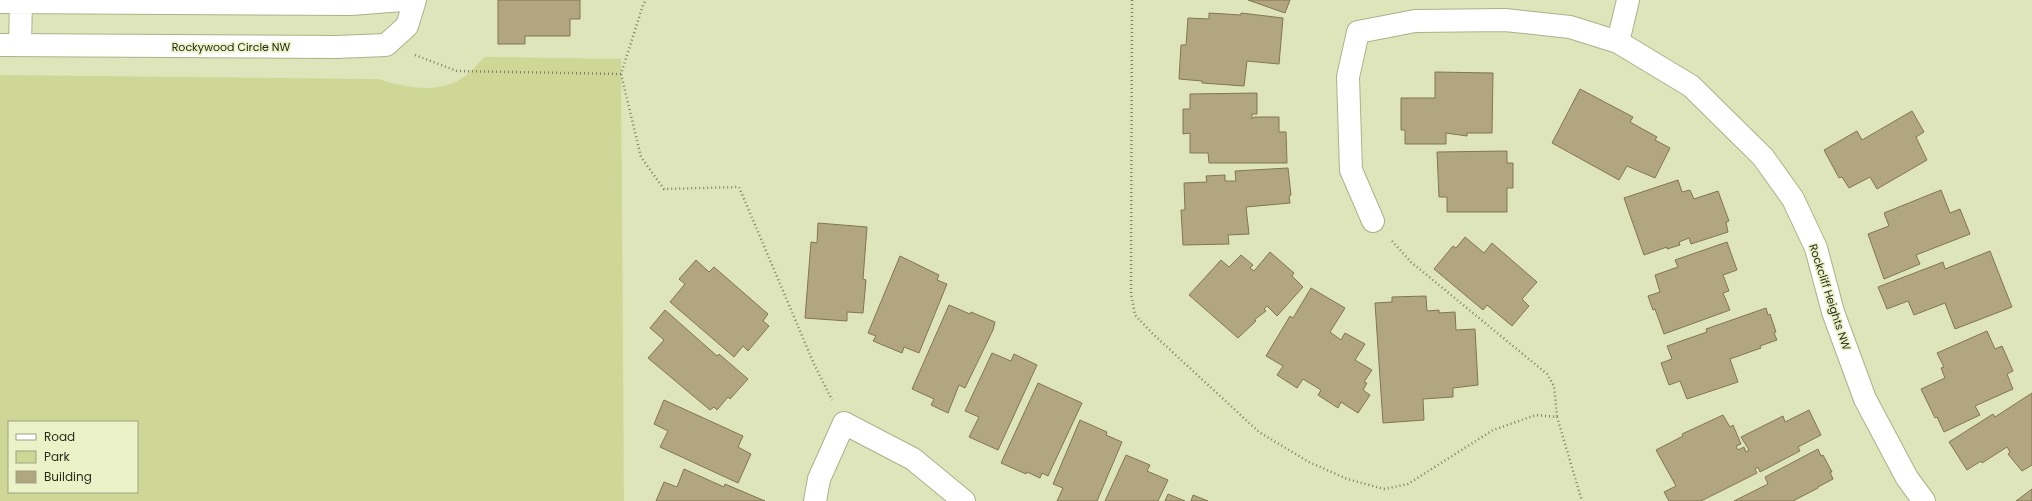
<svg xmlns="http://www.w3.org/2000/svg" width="2032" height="501" viewBox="0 0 2032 501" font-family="Poppins,sans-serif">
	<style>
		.green { fill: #cfd796; fill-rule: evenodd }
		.building { fill: #b1a67f; stroke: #817651 }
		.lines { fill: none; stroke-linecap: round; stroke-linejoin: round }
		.minor-casing { stroke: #acb189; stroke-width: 24 }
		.path { stroke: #7d8165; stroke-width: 2.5; stroke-dasharray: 1 3; stroke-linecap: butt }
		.minor { stroke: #fff; stroke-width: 22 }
		.labels { text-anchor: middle; stroke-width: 3.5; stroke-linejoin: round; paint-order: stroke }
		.street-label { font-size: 11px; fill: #292b1b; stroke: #ecf2c8 }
	</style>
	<rect width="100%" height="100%" fill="#dfe5bb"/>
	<path class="green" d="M485 57 621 59 624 501H0V75L378 79C406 87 432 94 459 80 469 75 477 64 485 57ZM9 422H137V492H9Z"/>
	<path class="building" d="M498 0H580V19H570V36H525V44H498Z
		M1248 0H1290L1285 13Z
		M1209 13 1241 15V13L1283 18 1279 64 1247 61 1244 86 1202 83V81L1179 79 1181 45H1186L1188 18 1209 19Z
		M1435 72 1493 73 1492 133H1467V136L1446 133V144H1405V130H1401V98H1435Z
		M1580 89 1633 117 1630 122 1657 137 1655 140 1670 148 1655 178 1627 166 1619 180 1552 143Z
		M1257 93V114H1252V119L1254 117H1279V132H1286L1287 163H1209L1208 153H1190V133L1183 134V109H1190V94Z
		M1912 111 1924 132 1916 137 1927 160 1877 189 1870 177 1849 188 1842 177 1839 178 1824 150 1857 131 1862 140Z
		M1507 151V163H1513V188H1507V212H1447V197H1439L1437 152Z
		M1288 168 1291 195 1289 196 1290 203 1246 207 1249 234 1228 235 1229 244 1183 245 1181 210H1185L1184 183 1207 182 1206 176 1225 175V181H1236L1235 171Z
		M1678 180 1682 192 1690 190 1694 199 1718 191 1729 221 1726 222 1728 232 1691 244 1689 238 1679 242 1680 245 1667 249V247L1644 255 1624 198Z
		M1941 190 1950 213 1960 209 1970 234 1916 255 1920 264 1884 279 1868 234 1889 226 1884 213Z
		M818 223 867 227 863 279 866 280 863 313 847 312V321L805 318 811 242 817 243Z
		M1465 237 1484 253 1492 243 1537 282 1522 299 1529 306 1512 326 1487 305 1483 310 1434 269 1453 246 1456 248Z
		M1727 242 1737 270 1723 275 1729 291 1723 293 1730 310 1664 334 1655 309 1653 310 1648 296 1660 292 1655 275 1678 267 1675 260Z
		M1990 251 2012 307 1955 329 1945 303 1914 315 1908 301 1887 309 1878 287 1943 262 1945 269Z
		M1270 252 1294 273 1292 276 1303 287 1277 316 1267 306 1264 309 1266 311 1254 320 1256 321 1238 338 1189 295 1221 260 1229 267 1241 255 1253 265 1250 268 1254 271Z
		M900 256 939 275 937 280 947 284 919 353 904 347 902 353 873 341 876 336 868 333Z
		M696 260 709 272 714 267 768 314 763 321 769 326 748 351 743 346 734 357 670 302 685 284 679 279Z
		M1311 288 1345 308 1330 332 1341 340 1345 333 1365 344 1355 360 1372 370 1364 382 1367 383 1363 390 1370 395 1358 413 1341 402 1338 408 1318 395 1321 390 1303 379 1297 388 1277 375 1283 366 1266 356 1290 316 1293 318Z
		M1426 296 1427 311 1439 310V313L1455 312 1456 330 1475 329 1478 385 1453 388V397L1423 399 1424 420 1383 423 1375 303 1392 302V297Z
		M949 305 970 314 971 312 995 322 993 330 965 388 959 385 948 413 931 405 934 399 912 389Z
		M1766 308 1768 315 1770 314 1776 332 1774 333 1777 340 1760 346 1761 348 1730 359 1738 382 1687 399 1680 381 1669 385 1661 363 1672 359 1667 346 1707 332 1706 329Z
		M665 310 717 356 719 354 748 379 730 399 728 397 717 410 714 407 710 410 648 358 664 340 650 328Z
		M1987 331 1995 349 2002 346 2013 371 2007 374 2013 389 1975 406 1980 415 1944 432 1937 417 1935 418 1921 389 1945 378 1941 368 1944 367 1937 353Z
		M992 353 1011 361 1014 354 1037 365 998 450 969 437 979 417 965 411Z
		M1038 383 1082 403 1048 476 1042 473 1040 478 1027 472 1026 474 1001 463Z
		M2032 393V465L2022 471 2008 454 2010 452 2007 447 1982 463 1981 461 1967 470 1949 442 1993 414 1995 417Z
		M664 400 743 436 738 447 751 454 738 483 660 447 668 431 654 424Z
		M1809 410 1821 435 1798 447 1800 451 1760 472 1758 467 1755 469 1757 473 1701 501H1669L1664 492 1676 486 1656 450 1683 436 1682 434 1723 415 1730 427 1733 425 1741 444 1736 446 1738 450 1744 447 1746 452 1749 450 1741 437 1783 416 1785 422Z
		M1080 420 1107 432 1106 435 1122 442 1097 501H1057L1063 488 1053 484Z
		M1818 449 1821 456 1823 455 1832 472H1830L1833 479 1818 487V488L1793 501H1734L1768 484 1765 477Z
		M1126 455 1150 465 1147 471 1168 480 1158 501H1105Z
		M684 469 724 487 725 484 765 501H656L664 482 677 487Z
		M2032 489V501H2016Z
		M1168 494 1185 501H1165Z
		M1193 495 1208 501H1191Z"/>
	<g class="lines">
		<defs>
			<path id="minor" d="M0 2 351 4 403 0
				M1618 42 1628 0
				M0 45 336 47 386 45 407 26 415 0
				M20 45 21 0
				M1373 221 1351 170 1348 77 1358 32 1415 21 1505 20 1570 27 1618 42 1691 86 1763 157 1793 199 1816 248 1833 312 1865 399 1907 478 1924 501
				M815 501 819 479 844 423 913 459 964 501"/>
		</defs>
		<use href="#minor" class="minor-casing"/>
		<path class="path" d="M1132 0 1131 294 1135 315 1153 334 1259 432 1309 462 1347 479 1384 489 1408 484 1493 430 1536 415 1557 417 1582 501
			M415 55 457 71 621 74 643 5 646 0
			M621 74 641 157 664 189 739 187 814 364 832 400
			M1392 241 1411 262 1547 374 1554 386 1557 417"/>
		<use href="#minor" class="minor"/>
	</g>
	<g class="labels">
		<g class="street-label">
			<text x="231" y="51">Rockywood Circle NW</text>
			<text transform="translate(1830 297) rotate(72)" y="4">Rockcliff Heights NW</text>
		</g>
	</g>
	<rect x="8" y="421" width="130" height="72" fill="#ecf2c8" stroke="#9ea283"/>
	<rect x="16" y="434" width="20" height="6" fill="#ffffff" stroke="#9ea283"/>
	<text x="44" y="441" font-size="12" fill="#292b1b">Road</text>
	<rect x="16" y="451" width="20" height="12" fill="#cfd796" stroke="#9ea283"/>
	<text x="44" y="461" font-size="12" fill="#292b1b">Park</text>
	<rect x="16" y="471" width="20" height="12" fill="#b1a67f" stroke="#9ea283"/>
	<text x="44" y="481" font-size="12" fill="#292b1b">Building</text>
</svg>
